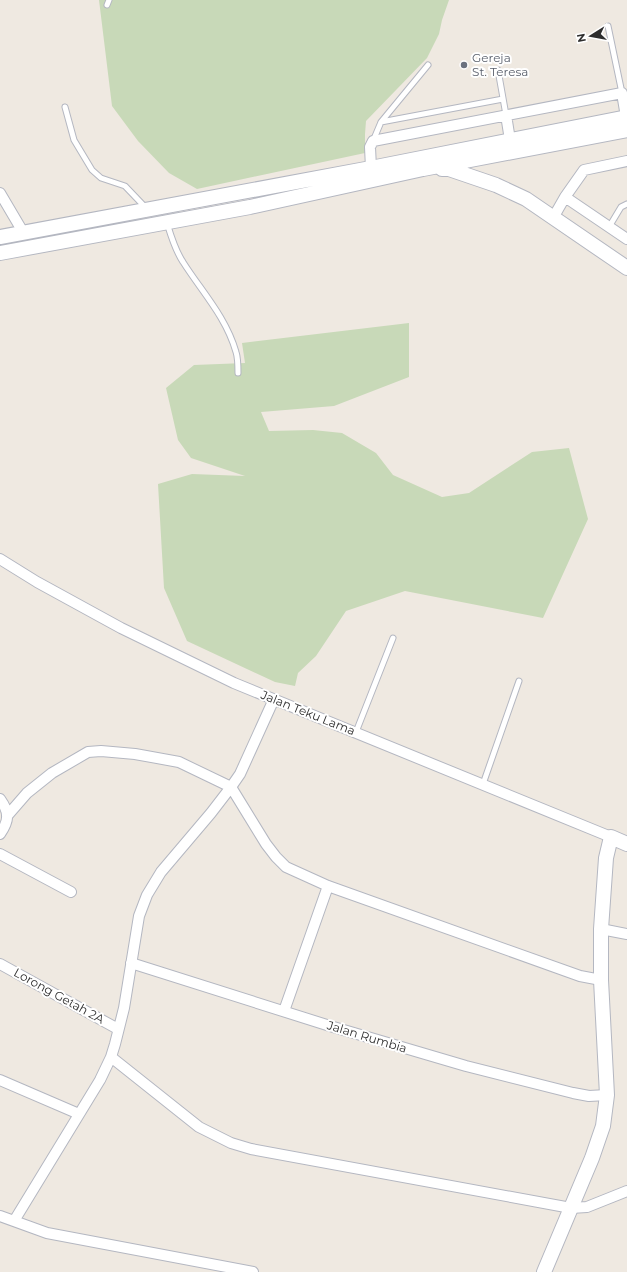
<svg xmlns="http://www.w3.org/2000/svg" width="627" height="1272" viewBox="0 0 627 1272" font-family="Montserrat,sans-serif">
	<style>
		.cemetery { fill: #c8d9b8 }
		.lines { fill: none; stroke-linecap: round; stroke-linejoin: round }
		.lane-casing { stroke: #b4b7c1; stroke-width: 7 }
		.street-casing { stroke: #b4b7c1; stroke-width: 12 }
		.secondary-casing { stroke: #b4b7c1; stroke-width: 16 }
		.lane { stroke: #fff; stroke-width: 5 }
		.street { stroke: #fff; stroke-width: 10 }
		.secondary { stroke: #fff; stroke-width: 14 }
		.worship-dot { fill: #6b7280; stroke: #fff; stroke-width: 1.5 }
		.labels { text-anchor: middle; stroke-width: 4; stroke-linejoin: round; paint-order: stroke }
		.worship-label { font-size: 12px; fill: #5b616d; stroke: #fff; text-anchor: start }
		.street-label { font-size: 12px; fill: #2e2e2e; stroke: #fff }
	</style>
	<rect width="100%" height="100%" fill="#efe9e1"/>
	<path class="cemetery" d="M99 0H449L442 20 439 34 427 58 366 121 365 134V153L197 189 169 173 138 141 112 106Z
		M409 323V377L334 406 261 412 269 431 313 430 342 433 376 453 393 475 442 497 469 493 532 452 569 448 588 519 543 618 405 591 346 611 316 656 298 673 295 686 275 682 187 641 164 588 158 484 192 474 245 476 191 458 178 440 166 388 194 365 245 363 242 343Z"/>
	<g class="lines">
		<defs>
			<path id="lane" d="M107 5 109 0
				M608 26 622 93
				M428 65 381 122 503 99
				M498 70 506 115
				M65 107 74 140 92 170 101 178 125 186 146 208
				M373 141 381 122
				M167 223C171 236 175 250 183 262 202 292 226 317 236 352 238 358 238 366 238 373
				M609 227 621 207 627 204
				M356 732 393 638
				M483 784 519 681"/>
			<path id="street" d="M506 115 510 140
				M371 168 370 147 373 141 622 93 626 117
				M0 193 23 232
				M565 197 627 239
				M553 218 565 197 584 170 627 161
				M0 559 37 582 121 628 234 683 611 837
				M274 699 240 774 231 787 266 844 276 857 286 867 328 886 580 976 601 980
				M0 799C10 813 9 821 0 834
				M7 816 27 793 52 773 88 752 101 751 135 754 179 762 231 787 211 813 161 872 147 895 139 916 124 1008 115 1044 111 1057 100 1080 14 1221
				M0 854 71 892
				M601 929 627 934
				M131 963 330 1026 466 1066 573 1093 589 1096 607 1095
				M0 964 118 1029
				M284 1011 328 886
				M111 1057 199 1127 231 1143 251 1149 571 1208 587 1207 627 1191
				M0 1080 79 1114
				M0 1216 47 1233 253 1272"/>
			<path id="secondary" d="M442 169H449L496 185 526 199 627 268
				M0 237 371 168 627 117
				M0 253 250 207 423 169 627 130
				M544 1272 592 1158 603 1126 607 1095 601 980V929L606 858 611 837 627 844"/>
		</defs>
		<use href="#lane" class="lane-casing"/>
		<use href="#street" class="street-casing"/>
		<use href="#secondary" class="secondary-casing"/>
		<use href="#lane" class="lane"/>
		<use href="#street" class="street"/>
		<use href="#secondary" class="secondary"/>
	</g>
	<circle class="worship-dot" cx="464" cy="65" r="4"/>
	<g class="labels">
		<g class="worship-label">
			<text x="472" y="62">Gereja<tspan x="472" dy="14">St. Teresa</tspan></text>
		</g>
		<g class="street-label">
			<text transform="translate(308 713) rotate(22)" y="4">Jalan Teku Lama</text>
			<text transform="translate(59 996) rotate(29)" y="4">Lorong Getah 2A</text>
			<text transform="translate(367 1037) rotate(17)" y="4">Jalan Rumbia</text>
		</g>
	</g>
	<g transform="translate(591 36) rotate(259)" stroke="#ffffff" stroke-width="3" paint-order="stroke">
	<path d="M0-3L7 15L0 10L-7 15Z" fill="#2e2e2e"/>
	<text y="-6" font-size="11" font-weight="bold" text-anchor="middle" fill="#2e2e2e">N</text>
	</g>
</svg>
